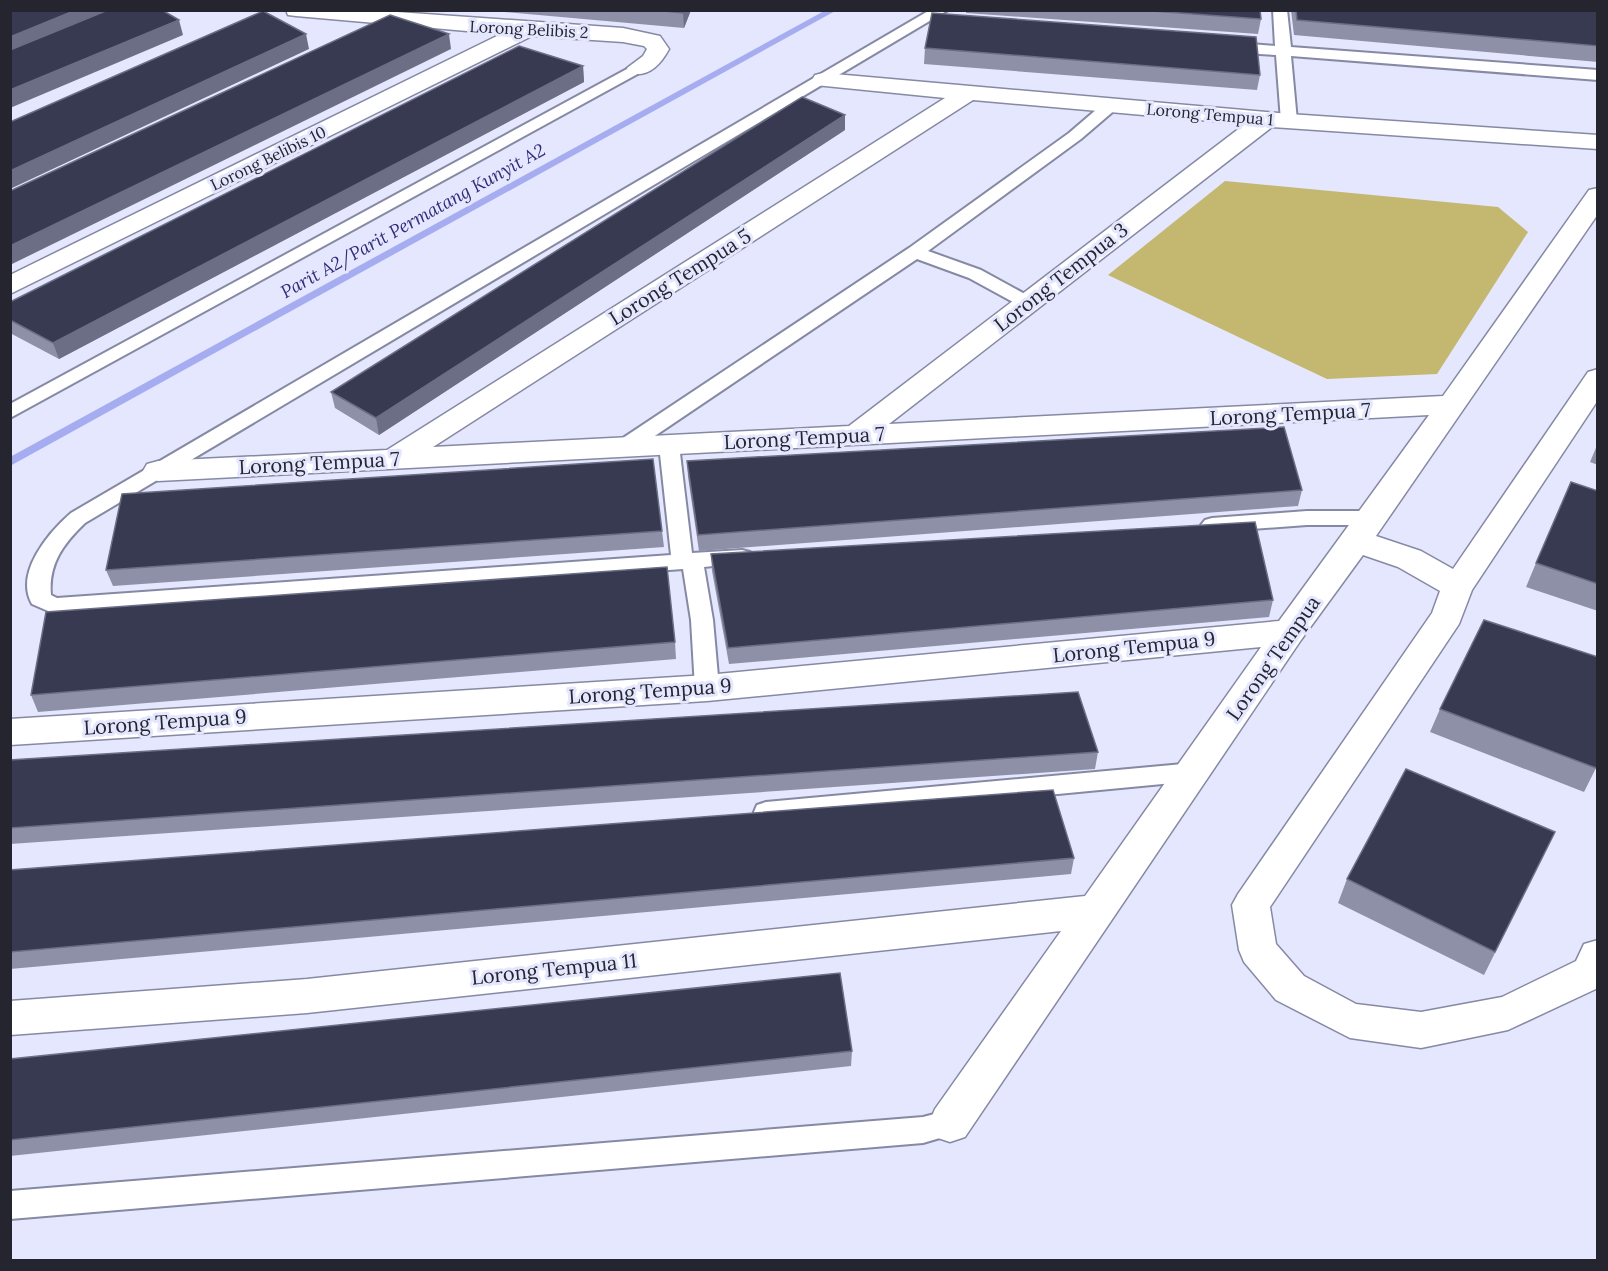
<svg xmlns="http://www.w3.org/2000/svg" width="1608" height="1271" viewBox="0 0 1608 1271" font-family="Lora,serif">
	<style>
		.green { fill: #c4b76f }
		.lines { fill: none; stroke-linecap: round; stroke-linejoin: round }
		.stream { fill: #a6acf0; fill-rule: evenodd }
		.lane-casing { stroke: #8689a3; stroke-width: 4 }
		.street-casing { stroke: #8689a3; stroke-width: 3 }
		.lane { fill: #fff; fill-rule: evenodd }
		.street { fill: #fff; fill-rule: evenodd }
		.wall { fill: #8e90a8 }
		.shaded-wall { fill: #6c6e85 }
		.building { fill: #383a51; stroke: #6c6e85; stroke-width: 1.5 }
		.labels { text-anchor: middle; stroke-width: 6; stroke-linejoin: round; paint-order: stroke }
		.far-street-label { font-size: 16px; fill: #24252f; stroke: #e4e7fe }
		.far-water-label { font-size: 18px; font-style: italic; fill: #302b78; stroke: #e4e7fe }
		.street-label { font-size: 20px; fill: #24252f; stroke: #e4e7fe }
	</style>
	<rect width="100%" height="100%" fill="#e4e7fe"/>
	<path class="green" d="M1225 181 1498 207 1528 232 1437 374 1327 379 1108 275Z"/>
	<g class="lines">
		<path class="stream" d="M826 10H837L10 466V457Z"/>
		<defs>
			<path id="lane" d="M930 10H948L85 523C64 543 48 564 51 595L57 598 671 555 659 445 662 440H676L679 445 692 553 742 550 750 552 753 557 750 562 704 567 713 620 719 688 715 694 707 697 699 694 695 688 691 620 683 569 55 614 32 604C14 573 49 532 71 513Z
				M1273 10H1287L1291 47 1598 70V80L1291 56 1297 121 1289 126 1281 121 1276 55 1227 52 1219 47 1227 42 1275 46Z
				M638 63 643 65 646 68 643 71 10 418V404Z
				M1110 101 1116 103 1118 106 1116 109 1081 139 928 251 981 270 1034 299 1037 303 1034 307H1022L969 278 917 259 631 452H617L614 447 617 442 909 248 1069 133 1104 103Z
				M1307 511H1372L1379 513 1383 518 1379 523 1372 525H1307L1212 532 1205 530 1201 525 1205 520 1212 518Z
				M1194 763 1203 765 1206 772 1203 779 1194 781 766 822 757 819 754 812 757 805 766 802Z
				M950 1110 960 1114 964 1123 960 1132 923 1143 10 1219V1191L923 1117Z"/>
			<path id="street" d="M286 10H369L623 28 660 36 669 49C661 64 649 78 630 73L627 68 643 56 647 49 644 46 623 42 532 36 10 294V275L501 34 296 16 288 15Z
				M823 73 1289 114 1598 135V149L1272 127 889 424 1443 396 1589 190 1598 188V214L1376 536 1421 551 1453 569 1588 372 1598 369V400L1472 590 1459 624 1270 907 1276 944 1304 976 1356 1004 1421 1012 1502 997 1576 961 1584 944 1598 940V988L1508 1030 1421 1048 1350 1038 1276 1000 1244 962 1239 950 1232 905 1238 894 1432 613 1440 591 1398 567 1363 555 1301 640 965 1137 950 1142 935 1137 929 1123 935 1109 1061 931 307 1013 10 1035V1001L307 979 1085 896 1261 647 707 701 10 745V719L707 675 1279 621 1429 415 158 481 147 478 143 471 147 464 158 461 387 450 945 98 815 85 812 80 815 75ZM973 100 1245 124 849 426 433 447Z"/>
		</defs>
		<use href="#lane" class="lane-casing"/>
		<use href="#street" class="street-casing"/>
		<use href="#lane" class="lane"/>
		<use href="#street" class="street"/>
	</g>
	<path class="wall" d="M482 10H691L684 28Z
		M966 10H1260L1261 19 1258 34 966 13Z
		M1291 10H1598V62L1294 35Z
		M925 48 1260 75 1257 90 924 64Z
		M583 66 584 82 59 359 10 333V302Z
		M845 130 379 435 335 408 331 392Z
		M1598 443V465L1590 462Z
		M687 461 1302 490 1298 506 699 551 688 477Z
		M1598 491V611L1526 587 1536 563Z
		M662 531 664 547 113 586 106 570Z
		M711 554 1273 600 1269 617 729 664 712 571Z
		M675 642 676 659 38 712 31 695Z
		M1440 709 1596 768 1584 792 1430 732Z
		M1098 752 1095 769 10 844V760Z
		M1555 832 1484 975 1338 903 1347 879Z
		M1074 858 1071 874 10 969V870Z
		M852 1051 851 1066 10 1156V1059Z"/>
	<path class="shaded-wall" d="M76 10H118L10 54V37Z
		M684 10H691L684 28 683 13Z
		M179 20 183 35 10 108V90Z
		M306 34 309 49 10 189V171Z
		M449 34 451 49 10 265V246Z
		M583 66 584 82 59 359 53 343Z
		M845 115V130L379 435 376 418Z"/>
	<path class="building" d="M10 10H76L10 37Z
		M108 10H162L179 20 10 90V50Z
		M653 10H684L683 13Z
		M1138 10H1260L1261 19Z
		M1296 10H1598V46L1297 20Z
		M263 11 306 34 10 171V122Z
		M932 13 1256 37 1260 75 925 48Z
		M390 15 449 34 10 246V191Z
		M519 46 583 66 53 343 10 320V302Z
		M802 97 845 115 376 418 331 392Z
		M1284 427 1302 490 698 535 687 461Z
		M653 459 662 531 106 570 122 494Z
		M1571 482 1598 491V584L1536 563Z
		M1255 522 1273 600 728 648 711 554Z
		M667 567 675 642 31 695 46 612Z
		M1484 620 1598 657V763L1596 768 1440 709Z
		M1078 692 1098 752 10 828V760Z
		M1406 769 1555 832 1495 952 1347 879Z
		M1053 790 1074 858 10 952V870Z
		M840 973 852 1051 10 1140V1059Z"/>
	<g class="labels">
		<g class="far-street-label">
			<text transform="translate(529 29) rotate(3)" y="6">Lorong Belibis 2</text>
			<text transform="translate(1210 114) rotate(5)" y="6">Lorong Tempua 1</text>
			<text transform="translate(268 158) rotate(-26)" y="6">Lorong Belibis 10</text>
		</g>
		<g class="far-water-label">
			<text transform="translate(413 221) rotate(-29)" y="6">Parit A2/Parit Permatang Kunyit A2</text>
		</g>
		<g class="street-label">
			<text transform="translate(680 277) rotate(-32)" y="7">Lorong Tempua 5</text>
			<text transform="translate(1061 277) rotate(-38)" y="7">Lorong Tempua 3</text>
			<text transform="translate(1290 414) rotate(-3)" y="7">Lorong Tempua 7</text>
			<text transform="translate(804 438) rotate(-3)" y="7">Lorong Tempua 7</text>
			<text transform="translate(319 463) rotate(-3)" y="7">Lorong Tempua 7</text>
			<text transform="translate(1134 647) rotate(-6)" y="7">Lorong Tempua 9</text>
			<text transform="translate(1273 658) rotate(-55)" y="7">Lorong Tempua</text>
			<text transform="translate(650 691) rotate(-4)" y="7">Lorong Tempua 9</text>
			<text transform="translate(165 722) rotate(-4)" y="7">Lorong Tempua 9</text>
			<text transform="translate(554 969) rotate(-6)" y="7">Lorong Tempua 11</text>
		</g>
	</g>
	<rect width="1608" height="1271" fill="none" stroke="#24252f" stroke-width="24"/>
</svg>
